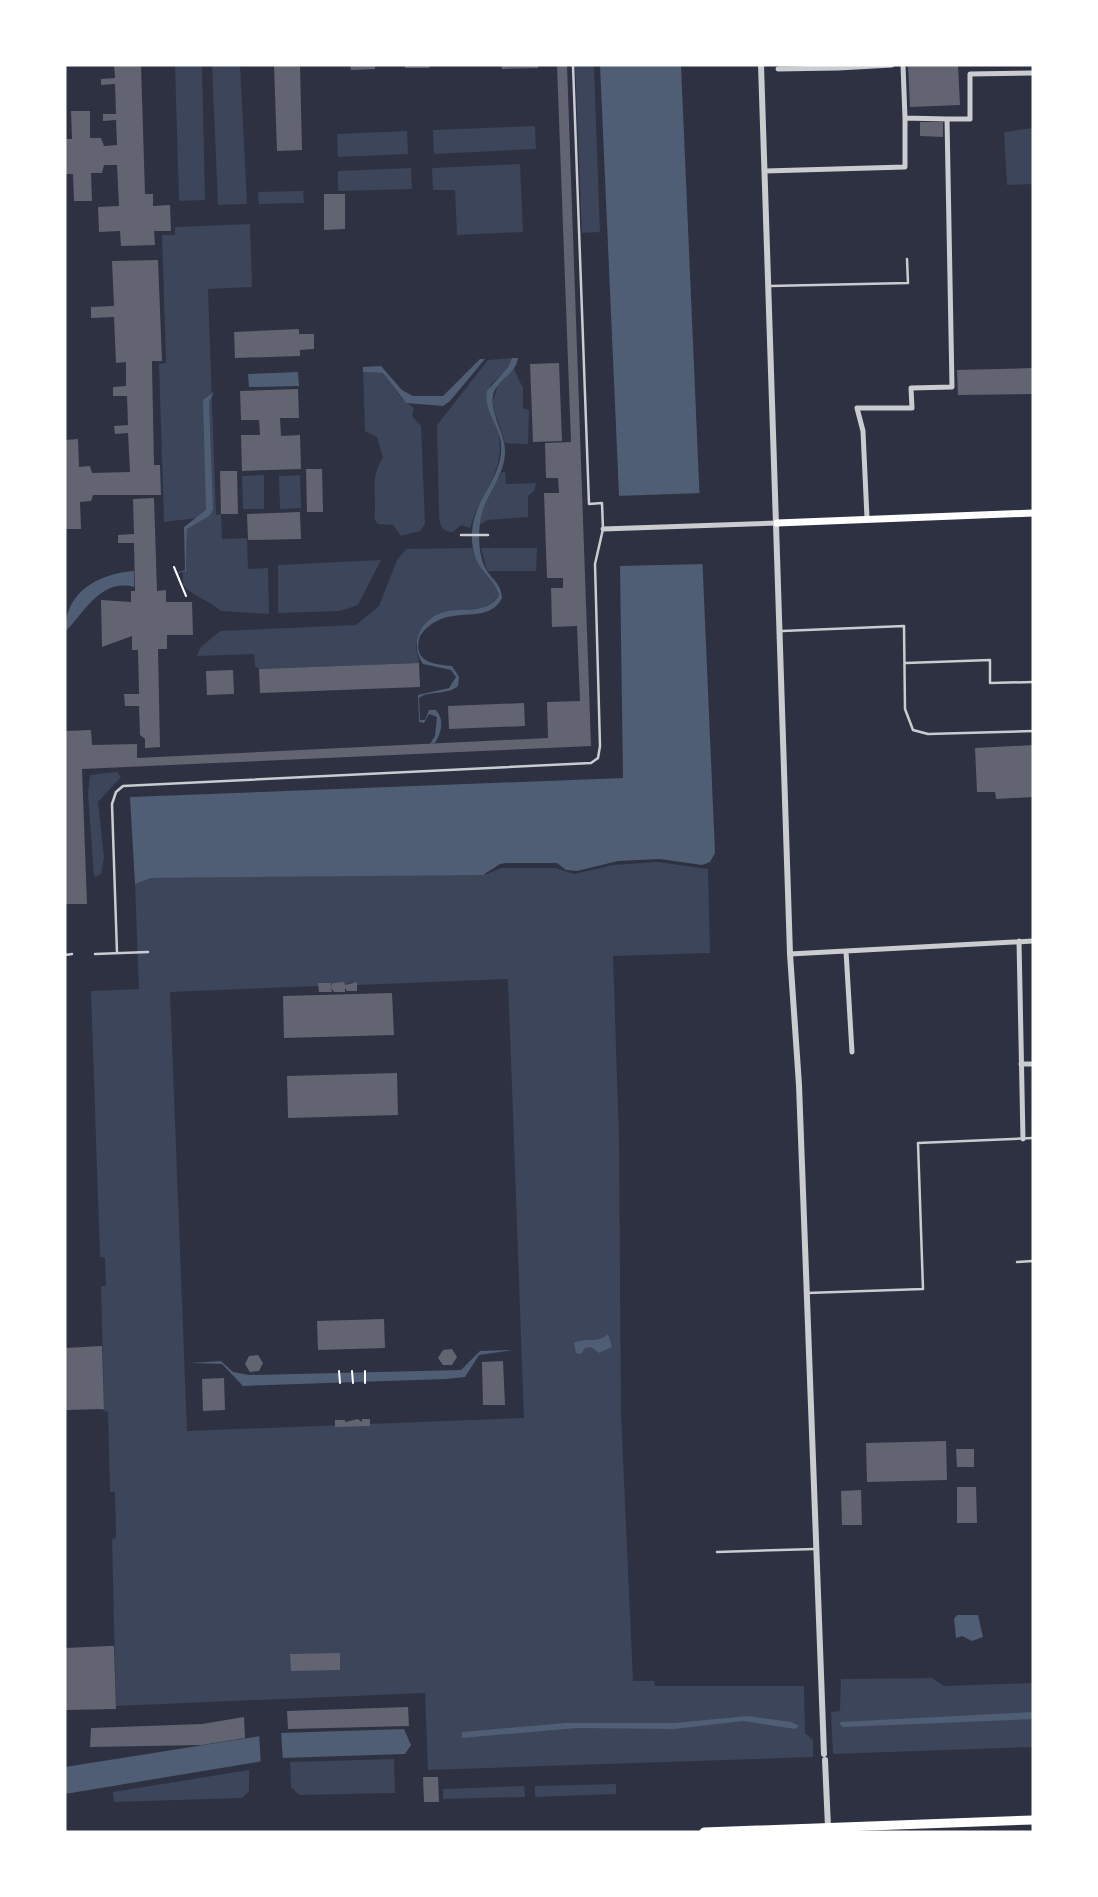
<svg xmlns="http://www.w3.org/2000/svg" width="1098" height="1897" viewBox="0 0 1098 1897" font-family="Literata,serif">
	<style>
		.green { fill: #3c4559; fill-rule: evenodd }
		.water { fill: #4f5d75 }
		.pier { fill: #2d3142 }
		.building { fill: #626471 }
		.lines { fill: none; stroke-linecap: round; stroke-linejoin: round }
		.path { stroke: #fff; stroke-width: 2 }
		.service { stroke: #caccd0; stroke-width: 2.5 }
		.minor { stroke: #caccd0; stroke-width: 5 }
		.tertiary { stroke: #caccd0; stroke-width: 6 }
		.secondary { stroke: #fff; stroke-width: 7 }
		.trunk { stroke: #fff; stroke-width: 9 }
	</style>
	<rect width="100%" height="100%" fill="#2d3142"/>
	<path class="green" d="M175 65H202L205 200 179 201Z
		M212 65H240L247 204 218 205Z
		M575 65H594L600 232 582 233Z
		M535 126 536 149 434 154 433 130Z
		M1033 128V184L1007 185 1004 132Z
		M407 131 408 154 338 157 337 134Z
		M520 164 523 232 457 235 455 190H433L432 168Z
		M411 168 412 189 338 191V171Z
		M303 191 304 203 259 204 258 192Z
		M250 224 252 287 208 289 216 515 221 514 222 539 247 538 248 569 268 568 269 614 221 611C209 600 193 597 183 585V573L186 570 187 529 206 517 164 522 159 364 166 363 162 235H175V227Z
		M512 358 508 367 490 386C492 406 503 439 499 457 495 483 477 502 470 528L461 525 453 532C443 532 440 526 439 517L437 425 488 360Z
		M514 369 523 388V408L529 410 528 444 505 443 492 404 498 385Z
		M363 372 383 373 402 399 414 408 412 416 421 426 425 524 420 531 401 536 393 525 378 524 374 519C378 493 368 483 383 457L377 437 365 431Z
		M502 472H505L506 484 536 483 534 491 528 496V517L488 520 479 525 483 504Z
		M264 475V509H243L242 476Z
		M300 475 301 508 280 509 279 476Z
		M472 548C476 568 494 576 499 595L491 604 481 608 440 613 419 633 416 646 419 663 259 669 255 666 254 654 197 656 200 648 220 631 356 625 379 606 397 560 406 549Z
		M481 548H537L536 571H487Z
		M381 560 358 605 340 611 278 613V565Z
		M117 772 121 777 98 802 104 858 101 874 94 877 88 794 90 775Z
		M658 862 708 869 710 953 613 956 619 1138 621 1413 633 1681H654L655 1686H804L805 1733 813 1740V1757L428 1770 425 1693 116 1706 112 1539 116 1538 115 1492H110L108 1412 100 1409H104L101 1286H106L105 1258 100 1257 91 991 139 989 135 884 151 878 487 874 501 868H556L574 874 613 865ZM508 979 524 1418 187 1431 170 992 319 986V983H331V986L334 983 344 982 345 985 352 982 357 985Z
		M932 1678 944 1686 1033 1683V1747L833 1754 831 1712 840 1711 841 1679Z
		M394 1759 395 1793 299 1795 291 1787 290 1762Z
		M249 1770V1791L242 1798 114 1802 113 1792Z
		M616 1784V1794L535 1797V1786Z
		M524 1786 525 1797 443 1799V1789Z"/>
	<path class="water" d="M600 65H681L715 853 710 862 702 865 660 859 618 861 577 871 566 870 557 863H506L500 864 483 875 151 878 135 884 130 797 623 778 619 495Z
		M512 358H518C516 374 500 378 494 392 487 412 507 434 505 454 503 481 482 498 480 524 478 538 479 559 487 571 494 581 501 584 502 598 486 629 447 599 420 636 412 662 433 664 452 666L459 677 458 686C446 696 429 690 419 698L420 720H425L429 710H436C445 720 441 733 435 743L430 744 435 736 437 717 429 714 424 723 419 722 418 695 449 688 456 677 451 670 423 664C409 644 420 619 444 612 462 607 488 615 499 595 494 577 476 570 473 549 465 501 504 484 501 443 499 425 483 409 487 391L508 367Z
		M480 359H485L450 401 443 406 406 403 383 373 363 372V367L381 366 402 390 413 396H443Z
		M298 372 299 386 249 387 248 374Z
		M214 392 209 402 213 510 209 516 187 529 186 571 169 576 185 570 184 527 206 510 203 400Z
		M134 571V587C101 578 85 612 65 632 65 592 97 574 134 571Z
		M608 1334 612 1347 599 1353 591 1347 585 1348 581 1354 576 1353 574 1343C585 1337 598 1344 608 1334Z
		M513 1350 479 1355 465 1377 446 1379 243 1386 222 1364 190 1363 221 1361 233 1372 249 1375 461 1370 480 1351Z
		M957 1615H978L983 1637 972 1641 962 1636 956 1638 954 1619Z
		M1033 1712V1719L844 1727 841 1726 840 1722Z
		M748 1716 791 1722 799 1726 795 1729 743 1721 675 1729 577 1728 462 1738V1732L565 1723H674Z
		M404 1729 411 1745 405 1754 281 1758 65 1794V1767L280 1733Z"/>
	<path class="pier" d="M702 493 705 564 618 566 616 496Z
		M281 1730 283 1762 261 1765 259 1733Z"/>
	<path class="building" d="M114 65H141L145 194H153V206L170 205 171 231H154L155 245 121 246 120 231 99 232 98 207 119 206 117 165H104L102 173H91L92 201H74L73 174H65V139H72L71 111H90V138H101L104 146 117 145 116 120 103 121V114H116L115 84 101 85V79L115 78Z
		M274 65H300L302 150 277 151Z
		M350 65H375V69L351 70Z
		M405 65H429L430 68H405Z
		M501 65H538V68L502 69Z
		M557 65H567L591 746 82 769 87 904H65V731L91 730 92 745 137 744V758L548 738 547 702 580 701 577 626 552 627 551 588H563V578H547L544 493H559L558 478H546L545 443 571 442Z
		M908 65H958L960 105 910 107Z
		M920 122H943V137L920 136Z
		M324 194H345V229L324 230Z
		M158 260 162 361H152V364L154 465H160L161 495H93L91 501 80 502 81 529H65V440L78 439 79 467 90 466 92 473 130 472 128 433 115 434 114 426 128 425 127 396H113V387L126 386V362L116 363 114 317 91 318V307L114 306 112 261Z
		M299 329V334H314V349L300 350V356L235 358 234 332Z
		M559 363 562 441 533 442 530 364Z
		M1033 368V394L958 395 957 370Z
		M298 389 299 418H280L281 436 300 435 301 469 242 471 241 435H260L259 420H241L240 391Z
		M306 469H322L323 512H307Z
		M220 471H237L238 514H221Z
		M154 498 157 591 166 590V602H192L193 635H167V649H158L160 747 145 748V739L140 735 139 706H125L124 694H139L138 650H132V636L102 647 101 600 131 602V591H135L134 543H118V535L134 534 133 499Z
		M300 512 301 539 248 540 247 514Z
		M419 663 420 687 260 693 259 669Z
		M233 670 234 694 207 695 206 671Z
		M524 703 525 726 449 729 448 706Z
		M1033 745V797L996 799 995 792H977L975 748Z
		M344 982 345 985 357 982V991H347L345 988V992H334L331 988 332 992H319L318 983H331V986L333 983Z
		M392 993 394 1035 284 1038 283 996Z
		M397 1073 398 1115 288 1118 287 1076Z
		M384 1319 385 1348 318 1350 317 1321Z
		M102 1346 104 1409 65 1410V1348Z
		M452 1349 457 1357 452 1365H443L438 1358 443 1350Z
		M258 1355 263 1363 259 1371 250 1372 245 1364 249 1356Z
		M503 1361 505 1405H483L482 1362Z
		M224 1378 225 1410 203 1411 202 1379Z
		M358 1419 362 1422V1419H370V1426L335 1427V1420H345V1422Z
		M946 1441 947 1480 867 1482 866 1443Z
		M956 1449H974V1467H957Z
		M957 1487H976L977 1523H957Z
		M861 1490 862 1525H842L841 1491Z
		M109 1646H114L116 1709 65 1710V1648Z
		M340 1653V1670L291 1671 290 1654Z
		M408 1707 409 1726 288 1729 287 1711Z
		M244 1717 245 1738 202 1745 90 1747 91 1728 202 1724Z
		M423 1777H438L439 1802H424Z"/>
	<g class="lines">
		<path class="path" d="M174 567 186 596
			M339 1371 340 1383
			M352 1371 353 1383
			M365 1371V1383"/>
		<path class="service" d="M769 286 908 283 907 259
			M461 535H488
			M782 631 904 626 905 709 913 730 928 734 1033 731
			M906 663 990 660V683L1033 682
			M117 953 112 804 116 792 123 786 591 763 598 758 600 746 595 564 603 529 602 503 589 504 573 65
			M95 954 148 952
			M65 955 72 954
			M1017 1262 1033 1261
			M807 1293 923 1289 918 1143 1033 1138
			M717 1552 815 1549"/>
		<path class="minor" d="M838 65V68L892 65
			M778 69 838 68
			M947 119H970V74L1033 73
			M765 171 905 167V118
			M867 518 863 431 857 408H912L911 388 952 387 947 119 905 118 903 65
			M603 529 777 523
			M1019 941 1023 1139
			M846 951 852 1052
			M790 954 1033 941
			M1021 1064H1033"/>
		<path class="tertiary" d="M761 65 790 954 799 1085 824 1754
			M824 1832 828 1827 825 1760"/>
		<path class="secondary" d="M777 523 1033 513"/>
		<path class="trunk" d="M704 1832 1033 1820"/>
	</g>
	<rect width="1098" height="1897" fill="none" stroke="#ffffff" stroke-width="133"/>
</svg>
